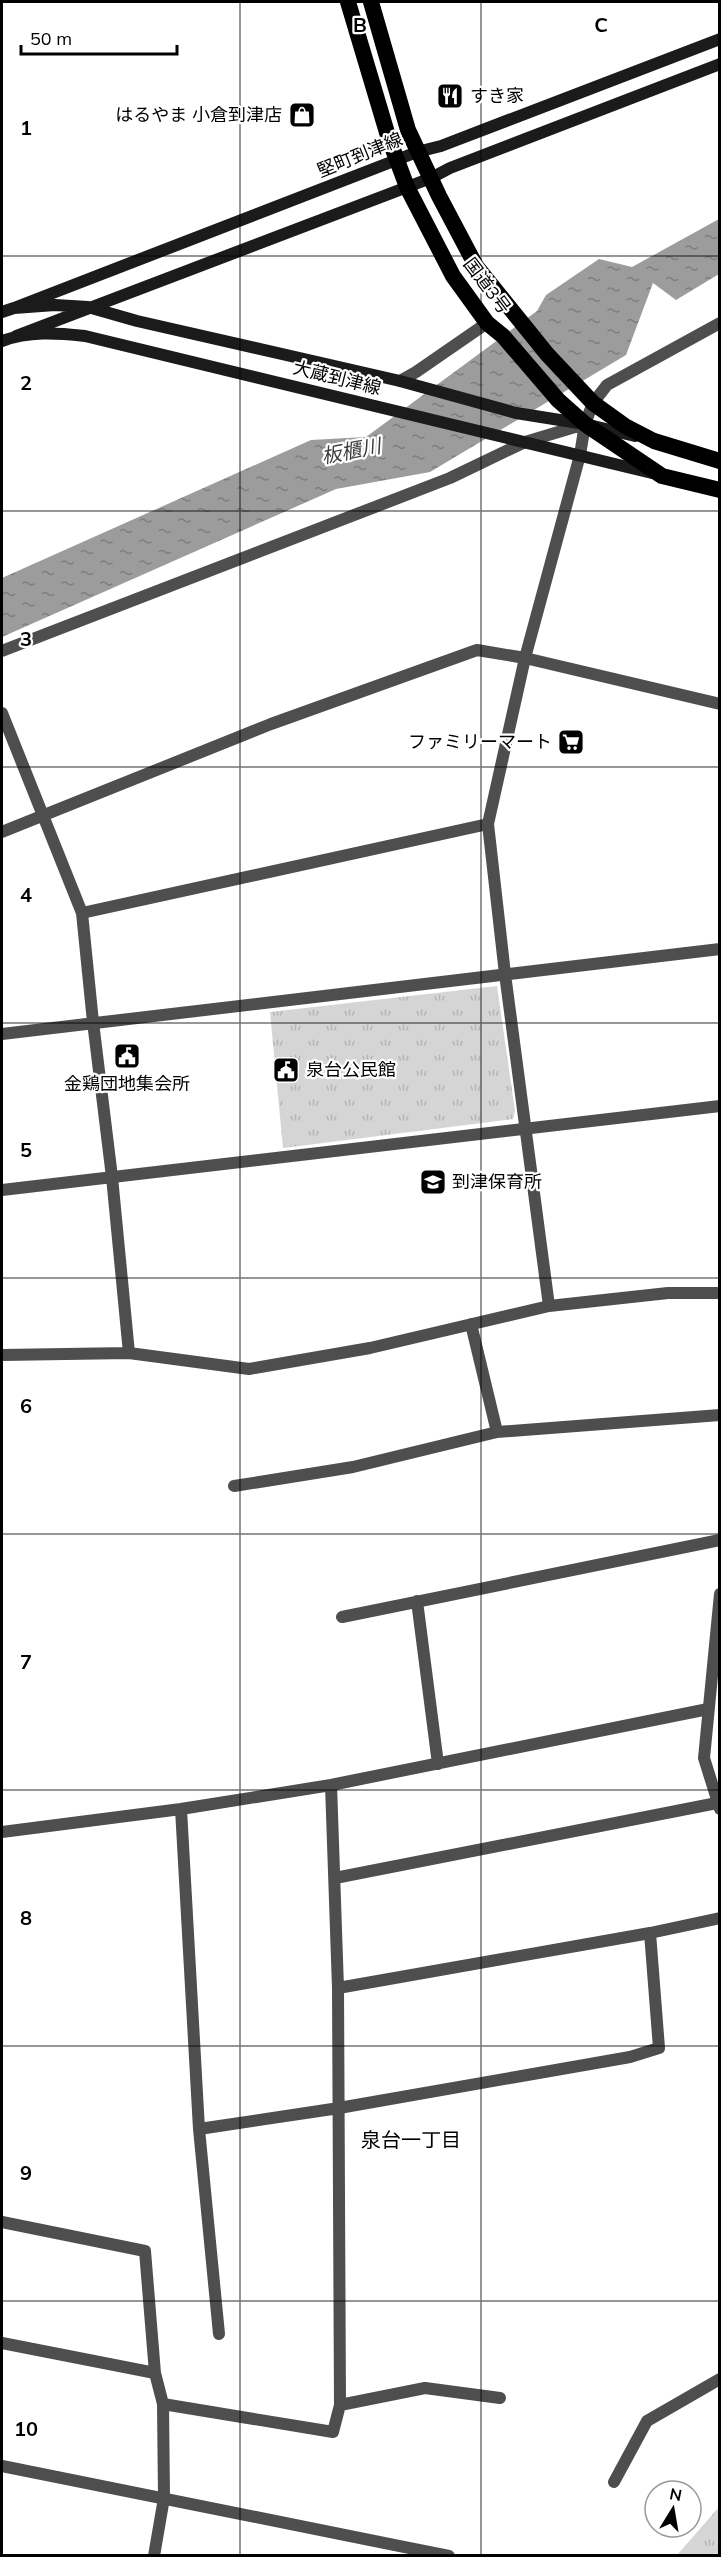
<svg xmlns="http://www.w3.org/2000/svg" width="721" height="2557" viewBox="0 0 721 2557" font-family="Mulish,'Noto Sans JP',sans-serif">
	<style>
		.park { fill: url(#park-tufts) }
		.water { fill: url(#water-ripples) }
		.lines { fill: none; stroke-linecap: round; stroke-linejoin: round }
		.minor { stroke: #4e4e4e; stroke-width: 12 }
		.tertiary { stroke: #4e4e4e; stroke-width: 12 }
		.secondary { stroke: #1b1b1b; stroke-width: 12 }
		.trunk { stroke: #000; stroke-width: 16 }
		.grid { fill: none; stroke: #000; stroke-width: 1.5; stroke-opacity: 0.55 }
		.labels { text-anchor: middle; stroke-width: 4.5; stroke-linejoin: round; paint-order: stroke }
		.poi-label { font-size: 18px; fill: #000; stroke: #fff; text-anchor: start }
		.street-label { font-size: 18px; fill: #000; stroke: #fff }
		.water-label { font-size: 20px; font-style: italic; fill: #3d3d3d; stroke: #fff }
		.neighbourhood-label { font-size: 20px; fill: #000; stroke: #fff }
		.grid-label { font-size: 20px; text-anchor: middle; font-weight: bold; fill: #000; stroke: #fff; stroke-width: 4.5; stroke-linejoin: round; paint-order: stroke }
	</style>
	<defs>
		<pattern id="park-tufts" width="24" height="20" patternUnits="userSpaceOnUse" patternTransform="scale(1.5)"><rect width="24" height="20" fill="#d5d5d5"/><path d="M3 7l-1-3M5 7V3M7 7l1-3M15 17l-1-3M17 17v-4M19 17l1-3" fill="none" stroke="#b5b5b5"/></pattern>
		<pattern id="water-ripples" width="26" height="14" patternUnits="userSpaceOnUse" patternTransform="scale(1.5)"><rect width="26" height="14" fill="#9c9c9c"/><path d="M2 4q2-2 4 0t4 0M15 11q2-2 4 0t4 0" fill="none" stroke="#7d7d7d"/></pattern>
	</defs>
	<rect width="100%" height="100%" fill="#fff"/>
	<path class="park" d="M497 986 515 1111 513 1119 283 1148 270 1012Z
		M719 2507V2555H677Z"/>
	<path class="water" d="M719 219V274L676 300 653 283 626 355 430 472 336 489 2 637V578L311 440 366 437 537 311 546 295 599 259 632 267Z"/>
	<g class="lines">
		<path class="minor" d="M400 381 416 372 487 323
			M2 651 450 478 525 442 585 424
			M2 713 82 913 93 1022 112 1177 129 1353
			M2 832 271 724 477 650 525 658 720 704
			M82 913 488 824
			M2 1034 720 949
			M2 1190 720 1106
			M549 1306 505 974 488 824 525 658 580 455 585 424 593 403 607 385 720 323
			M471 1324 497 1432
			M2 1355 129 1353 249 1369 370 1348 549 1306 668 1293H720
			M234 1486 353 1467 497 1432 720 1415
			M417 1601 438 1764
			M342 1617 720 1540
			M331 1785 338 1988 340 2405 425 2388 500 2398
			M181 1809 199 2129 219 2334
			M2 1832 181 1809 331 1785 708 1709
			M335 1878 717 1803
			M338 1988 650 1933 720 1918
			M199 2129 339 2108 630 2057 659 2048 650 1933
			M2 2222 145 2251 155 2373 163 2404 164 2498 154 2556
			M2 2343 155 2373
			M163 2404 333 2432 340 2405
			M2 2466 449 2556
			M614 2482 647 2421 720 2379"/>
		<path class="tertiary" d="M720 1594 704 1758 720 1809"/>
		<path class="secondary" d="M14 308 417 152 441 146 720 39
			M2 312 14 308 55 305 88 307 137 321 400 381 516 413 585 424 635 436
			M16 336 431 178 450 168 720 64
			M2 341C29 331 56 333 85 336L652 473"/>
		<path class="trunk" d="M348 2 388 136 407 187 453 276 487 323 503 336 558 400 585 424 662 476 720 490
			M371 2 408 130 439 196 476 266 547 354 593 403 625 426 654 441 720 461"/>
	</g>
	<path class="grid" d="M240 2V2556M481 2V2556M2 256H720M2 511H720M2 767H720M2 1023H720M2 1278H720M2 1534H720M2 1790H720M2 2046H720M2 2301H720"/>
	<defs>
		<symbol id="restaurant-square" viewBox="-11 -11 22 22"><rect x="-9" y="-9" width="18" height="18" rx="4" fill="#000" stroke="#fff"/><path d="M-5-6h1v4h1v-4h1v4h1v-4h1v5L-1.5 .5V6h-2V.5L-5-1ZM5-6V6H3V1.5H1.5Q1.5-4 5-6Z" fill="#fff"/></symbol>
		<symbol id="shop-square" viewBox="-11 -11 22 22"><rect x="-9" y="-9" width="18" height="18" rx="4" fill="#000" stroke="#fff"/><path d="M-5-2.5h2.3a2.7 3.5 0 0 1 5.4 0H5L5.5 6h-11ZM-1.5-2.5h3a1.5 2.3 0 0 0-3 0Z" fill="#fff"/></symbol>
		<symbol id="supermarket-square" viewBox="-11 -11 22 22"><rect x="-9" y="-9" width="18" height="18" rx="4" fill="#000" stroke="#fff"/><path d="M-6-5.5h2.5l.6 2H6L4.5 2H-2.5L-4.4-4H-6ZM-1.5 3.2a1.3 1.3 0 1 0 .1 0ZM3 3.2a1.3 1.3 0 1 0 .1 0Z" fill="#fff"/></symbol>
		<symbol id="civic-square" viewBox="-11 -11 22 22"><rect x="-9" y="-9" width="18" height="18" rx="4" fill="#000" stroke="#fff"/><path d="M-.6-6.5H3V-4.5H.6V-3L4-1V1h2V6H-6V1h2V-1L-.6-3ZM-1.2 2.5V6h2.4V2.5Z" fill="#fff"/></symbol>
		<symbol id="school-square" viewBox="-11 -11 22 22"><rect x="-9" y="-9" width="18" height="18" rx="4" fill="#000" stroke="#fff"/><path d="M0-5L7-2L0 1L-7-2ZM-4 1L0 2.5L4 1V4Q0 6-4 4Z" fill="#fff"/></symbol>
	</defs>
	<g fill-rule="evenodd">
		<use href="#restaurant-square" x="435" y="81" width="30" height="30"/>
		<use href="#shop-square" x="287" y="100" width="30" height="30"/>
		<use href="#supermarket-square" x="556" y="727" width="30" height="30"/>
		<use href="#civic-square" x="112" y="1041" width="30" height="30"/>
		<use href="#civic-square" x="271" y="1055" width="30" height="30"/>
		<use href="#school-square" x="418" y="1167" width="30" height="30"/>
	</g>
	<g class="labels">
		<g class="poi-label">
			<text x="470" y="102">すき家</text>
			<text x="282" y="121" text-anchor="end">はるやま 小倉到津店</text>
			<text x="552" y="748" text-anchor="end">ファミリーマート</text>
			<text x="306" y="1076">泉台公民館</text>
			<text x="127" y="1090" text-anchor="middle">金鶏団地集会所</text>
			<text x="452" y="1188">到津保育所</text>
		</g>
		<g class="street-label">
			<text transform="translate(360 155) rotate(-22)" y="6">堅町到津線</text>
			<text transform="translate(487 286) rotate(53)" y="6">国道3号</text>
			<text transform="translate(337 378) rotate(14)" y="6">大蔵到津線</text>
		</g>
		<g class="water-label">
			<text transform="translate(351 451) rotate(-11)" y="7">板櫃川</text>
		</g>
		<g class="neighbourhood-label">
			<text x="411" y="2147">泉台一丁目</text>
		</g>
	</g>
	<g class="grid-label">
		<text x="360" y="32">B</text>
		<text x="601" y="32">C</text>
		<text x="26" y="135">1</text>
		<text x="26" y="390">2</text>
		<text x="26" y="646">3</text>
		<text x="26" y="902">4</text>
		<text x="26" y="1157">5</text>
		<text x="26" y="1413">6</text>
		<text x="26" y="1669">7</text>
		<text x="26" y="1925">8</text>
		<text x="26" y="2180">9</text>
		<text x="26" y="2436">10</text>
	</g>
	<rect width="721" height="2557" fill="none" stroke="#000000" stroke-width="6"/>
	<g transform="translate(673 2509) rotate(11)"><circle r="28" fill="#ffffff" stroke="#999999" stroke-width="1.5"/>
	<path d="M0-4.5L10 22L0 15L-10 22Z" fill="#000000"/>
	<text y="-9" font-size="16" font-weight="bold" text-anchor="middle" fill="#000000">N</text>
	</g>
	<path d="M21 45v9h156v-9" fill="none" stroke="#000000" stroke-width="3"/>
	<text x="30" y="45" font-size="18" fill="#000000" stroke="#ffffff" stroke-width="4.5" paint-order="stroke">50 m</text>
</svg>
